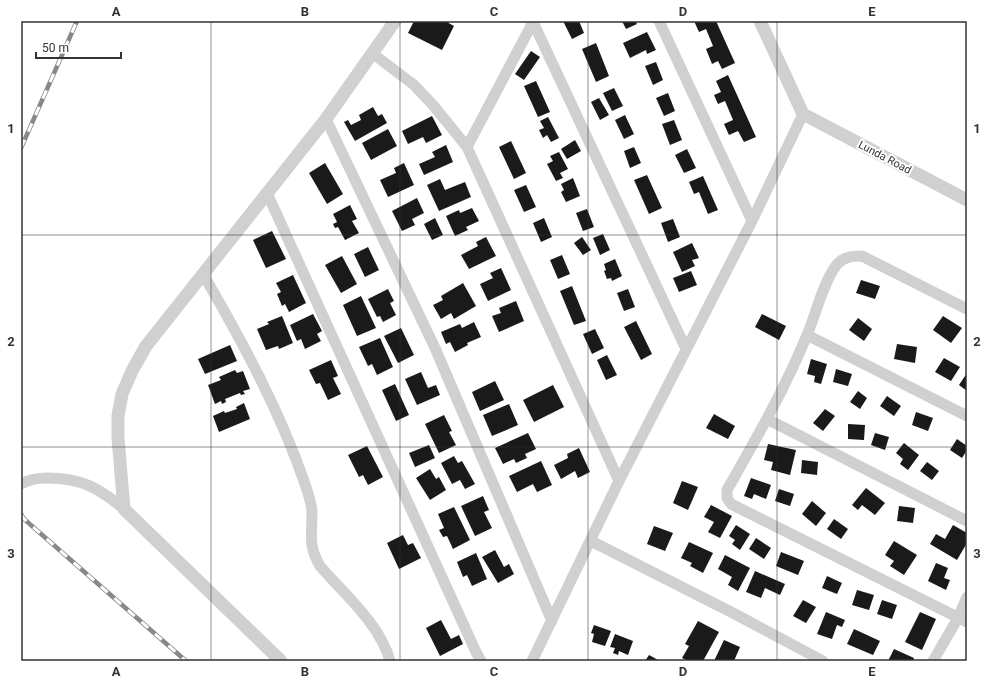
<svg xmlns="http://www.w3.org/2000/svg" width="988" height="682" viewBox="0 0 988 682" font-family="Roboto,sans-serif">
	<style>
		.building { fill: #1a1a1a }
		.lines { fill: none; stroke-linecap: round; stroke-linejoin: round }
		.minor { stroke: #d0d0d0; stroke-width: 11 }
		.tertiary { stroke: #d0d0d0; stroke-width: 13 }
		.rail-casing { stroke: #888; stroke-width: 4.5 }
		.rail { stroke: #fff; stroke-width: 3; stroke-dasharray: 9; stroke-linecap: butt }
		.grid { fill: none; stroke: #333; stroke-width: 1; stroke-opacity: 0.55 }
		.labels { text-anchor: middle; stroke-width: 4; stroke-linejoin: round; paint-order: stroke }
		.street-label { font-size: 11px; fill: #333; stroke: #fff }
		.neatline { fill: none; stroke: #333; stroke-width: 1.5 }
		.grid-label { font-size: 13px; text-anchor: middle; font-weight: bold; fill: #333 }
	</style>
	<rect width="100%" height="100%" fill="#fff"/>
	<path class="building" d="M414 21H445L454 26 442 50 408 33Z
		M563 21H579L584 33 572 39Z
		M622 21H635L637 24 626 29Z
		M694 21H716L735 63 722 69 718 61 712 64 706 49 713 46 706 29 699 32Z
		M647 32 656 50 647 54 646 50 630 58 623 43Z
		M596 43 609 76 596 82 582 49Z
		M531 51 540 57 524 80 515 74Z
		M656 62 663 80 653 85 645 66Z
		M728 75 756 137 744 142 738 131 729 135 724 124 733 120 725 101 718 104 714 95 721 92 716 81Z
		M536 81 550 112 538 117 524 86Z
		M614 88 623 106 612 111 603 93Z
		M668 93 675 111 664 116 656 98Z
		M599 98 609 115 600 120 591 102Z
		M373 107 378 116 382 114 387 123 355 141 344 122 348 120 351 125 361 120 359 115Z
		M625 115 634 134 624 139 615 120Z
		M432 116 442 135 426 143 423 137 408 144 402 131Z
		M548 117 559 138 551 142 547 135 543 138 539 130 544 128 540 121Z
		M674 120 682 140 670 145 662 124Z
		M388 129 397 146 371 160 362 143Z
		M575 140 581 151 567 159 561 149Z
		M511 141 526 173 514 179 499 147Z
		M446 145 453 162 424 175 419 164 435 157 432 152Z
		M634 147 641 163 630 168 624 151Z
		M687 149 696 168 684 173 675 155Z
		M559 152 568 169 560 173 563 178 556 181 547 164 553 161 550 156Z
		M325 163 343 194 327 204 309 173Z
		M404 163 414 185 388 197 380 180 396 173 394 168Z
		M647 175 662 208 649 214 634 180Z
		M703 176 718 210 708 214 699 192 694 194 689 182Z
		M573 178 580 196 566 202 561 192 564 190 561 184Z
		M440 179 445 190 465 182 471 197 439 211 427 185Z
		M526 185 536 207 524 212 514 190Z
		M417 198 424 213 412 219 415 225 402 231 392 211Z
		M350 205 357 219 352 221 359 233 345 240 338 227 335 228 333 224 337 222 333 214Z
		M472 208 479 221 466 227 468 230 455 236 446 216 459 210 460 213Z
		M587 209 594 227 583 231 576 213Z
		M435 218 443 235 432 240 424 224Z
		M544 218 552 237 541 242 533 223Z
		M673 219 680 237 668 242 661 223Z
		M272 231 286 259 266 268 253 240Z
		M603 234 610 250 600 255 593 238Z
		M486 237 496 256 469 269 461 255 478 246 476 242Z
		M582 237 591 250 583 255 574 243Z
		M692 243 699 258 692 260 695 266 682 272 673 252Z
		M368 247 379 270 365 277 354 254Z
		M562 255 570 274 558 279 550 260Z
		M342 256 357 284 341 293 325 265Z
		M615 259 622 276 612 281 611 278 607 279 604 271 606 270 604 264Z
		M501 268 511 290 488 301 480 284 493 278 490 273Z
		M691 271 697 285 679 292 673 278Z
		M293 275 306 303 289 312 285 304 282 306 277 294 281 292 276 283Z
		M861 280 880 286 875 299 856 293Z
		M463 283 476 306 454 319 451 313 441 319 433 305 443 300 441 296Z
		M572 286 586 321 574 325 560 291Z
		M388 289 394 301 390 303 396 315 383 322 380 316 377 317 368 299Z
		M628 289 635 307 624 311 617 293Z
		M361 296 376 328 357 336 343 305Z
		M516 301 524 321 499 332 492 316 501 313 499 308Z
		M313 314 322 331 317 334 321 341 305 349 301 339 297 341 290 325Z
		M762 314 786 326 779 340 755 327Z
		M282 316 293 343 279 349 278 346 266 350 257 329 269 324 267 322Z
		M943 316 962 328 951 343 933 330Z
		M858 318 872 329 864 341 849 330Z
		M636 321 652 354 641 360 624 327Z
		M474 322 481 337 467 343 468 345 455 352 450 342 446 344 441 332 460 324 462 328Z
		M401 328 414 355 398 363 384 336Z
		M595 329 604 348 592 354 583 334Z
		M380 338 393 367 377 375 372 364 368 366 359 347Z
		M897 344 917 347 915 363 894 359Z
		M230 345 237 361 205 374 198 359Z
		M607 355 617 375 606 380 597 360Z
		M944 358 960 367 951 381 935 372Z
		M811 359 827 364 821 384 814 382 815 376 807 374Z
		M331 360 338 376 333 378 341 394 328 400 320 383 316 384 309 370Z
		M836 369 852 374 848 386 833 382Z
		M235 370 237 373 243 371 250 389 243 391 245 394 241 395 240 393 225 399 226 402 222 404 221 401 215 404 208 385 221 380 219 377Z
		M421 372 428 388 436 385 440 395 417 405 405 379Z
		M967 373V391L959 385Z
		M495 381 504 400 480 411 472 392Z
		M395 384 409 415 396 421 382 390Z
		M553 385 564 407 534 422 523 400Z
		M858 391 867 398 860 409 850 402Z
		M887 396 901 406 894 416 880 406Z
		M244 403 250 419 219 432 213 416 224 411 225 413 237 409 236 407Z
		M509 404 518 425 492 436 483 415Z
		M825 409 835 416 823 431 813 423Z
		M916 412 933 418 928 431 912 425Z
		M714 414 735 426 728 439 706 428Z
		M444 415 452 431 449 432 456 445 439 453 425 424Z
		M848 424 865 425 864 440 848 439Z
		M528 433 536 449 525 454 527 458 516 463 514 459 503 464 495 448Z
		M875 433 889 437 885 450 871 445Z
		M957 439 967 446V450L962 458 950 450Z
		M904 443 919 455 908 470 900 464 903 459 896 453Z
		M768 444 796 450 790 475 771 470 773 462 764 460Z
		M429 445 435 458 415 467 409 453Z
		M367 446 383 477 368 485 363 475 359 477 348 455Z
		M579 448 590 472 578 478 575 471 561 479 554 465 568 458 567 454Z
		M454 456 458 463 462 461 475 484 465 489 460 480 452 484 441 463Z
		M802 460 818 462 817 475 801 473Z
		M541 461 552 485 537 492 533 484 517 492 509 476Z
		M927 462 939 471 932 480 920 471Z
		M430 469 436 479 439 477 446 490 430 500 416 478Z
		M751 478 771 485 766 499 754 494 752 499 744 496Z
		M682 481 698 487 688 510 673 503Z
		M866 488 885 503 875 515 862 505 858 510 852 505Z
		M779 489 794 494 790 506 775 501Z
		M483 496 489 510 484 512 492 528 475 536 461 506Z
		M812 501 826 513 816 526 802 514Z
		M711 505 732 516 720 538 708 532 714 522 704 517Z
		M899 506 915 508 913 523 897 521Z
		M454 507 470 540 453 549 447 536 443 537 439 530 444 528 438 514Z
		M834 519 848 529 841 539 827 529Z
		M736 525 750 534 740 550 732 544 735 540 729 536Z
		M953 525 967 533V543L957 560 930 544 936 534 945 539Z
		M654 526 673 533 665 551 647 544Z
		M403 535 408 545 413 543 421 558 399 569 387 543Z
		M756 538 771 548 764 559 749 549Z
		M894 541 917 555 904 575 890 566 894 561 885 555Z
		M689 542 713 553 703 573 690 566 692 563 681 558Z
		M495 550 504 567 509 564 514 574 498 583 482 557Z
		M781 552 804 561 798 575 776 566Z
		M476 553 487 579 472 586 467 575 463 577 457 562Z
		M725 555 750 568 738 591 728 585 732 577 718 569Z
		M936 563 948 568 944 578 950 580 946 590 928 581Z
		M755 571 785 584 780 595 765 588 761 598 746 592Z
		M827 576 842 583 837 594 822 588Z
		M857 590 874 595 869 610 852 605Z
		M803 600 816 607 806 623 793 616Z
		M882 600 897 605 892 619 877 614Z
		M826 612 845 620 842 627 837 625 832 639 817 634Z
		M920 612 936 619 922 650 905 642Z
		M441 620 451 639 459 635 463 644 440 656 426 628Z
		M698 621 719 632 703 661H688L682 658 689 646 685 644Z
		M594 625 611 631 605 646 592 642 594 634 591 633Z
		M854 629 880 641 873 655 847 644Z
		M615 634 633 641 628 655 619 651 618 655 613 653 615 648 610 647Z
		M724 640 740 647 734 661H714Z
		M894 649 914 658 913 661H888Z
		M649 655 660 661H645Z"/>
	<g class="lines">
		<path class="minor" d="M659 21 752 221
			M372 53 414 85 433 105 467 147
			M326 119 435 348 552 621
			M267 193 476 652 481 661
			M203 274C242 341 280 411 305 484 308 493 312 504 312 513 312 535 308 546 320 566 344 594 380 624 390 661
			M967 309 862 256C851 256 842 257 835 267 822 286 816 314 807 335 785 389 756 439 727 490V498L731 504 967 622
			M807 335 967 416
			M767 419 967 521
			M619 481 467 147 533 22 686 349
			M21 484C29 479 39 478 48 478 81 478 99 488 124 509
			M591 541 733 613 823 661
			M532 661 619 481 752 221 803 114
			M933 661 958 618 967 597"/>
		<path class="tertiary" d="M760 21 803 114 967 200
			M281 661 124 509 118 438V416L122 394 132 371 146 346 326 119 395 21"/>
		<defs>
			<path id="rail" d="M21 148 77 21
				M21 514 24 519 186 661"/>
		</defs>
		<use href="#rail" class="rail-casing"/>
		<use href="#rail" class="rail"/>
	</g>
	<path class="grid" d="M211 21V661M400 21V661M588 21V661M777 21V661M21 235H967M21 447H967"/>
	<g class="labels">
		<g class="street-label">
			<text transform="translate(885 157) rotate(28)" y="4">Lunda Road</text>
		</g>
	</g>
	<rect width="988" height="682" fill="none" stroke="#ffffff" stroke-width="44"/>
	<path d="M36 52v6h85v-6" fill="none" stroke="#333333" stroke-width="2"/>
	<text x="42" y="52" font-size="12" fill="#333333" stroke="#ffffff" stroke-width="3" paint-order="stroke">50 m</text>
	<rect x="22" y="22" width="944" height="638" class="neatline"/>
	<g class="grid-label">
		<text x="116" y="16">A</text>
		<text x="305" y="16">B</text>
		<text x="494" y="16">C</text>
		<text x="683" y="16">D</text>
		<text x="872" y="16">E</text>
		<text x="11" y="133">1</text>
		<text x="977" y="133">1</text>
		<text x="11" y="346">2</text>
		<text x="977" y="346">2</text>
		<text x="11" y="558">3</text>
		<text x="977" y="558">3</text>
		<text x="116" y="676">A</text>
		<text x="305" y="676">B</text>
		<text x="494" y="676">C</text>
		<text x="683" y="676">D</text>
		<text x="872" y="676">E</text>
	</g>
</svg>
